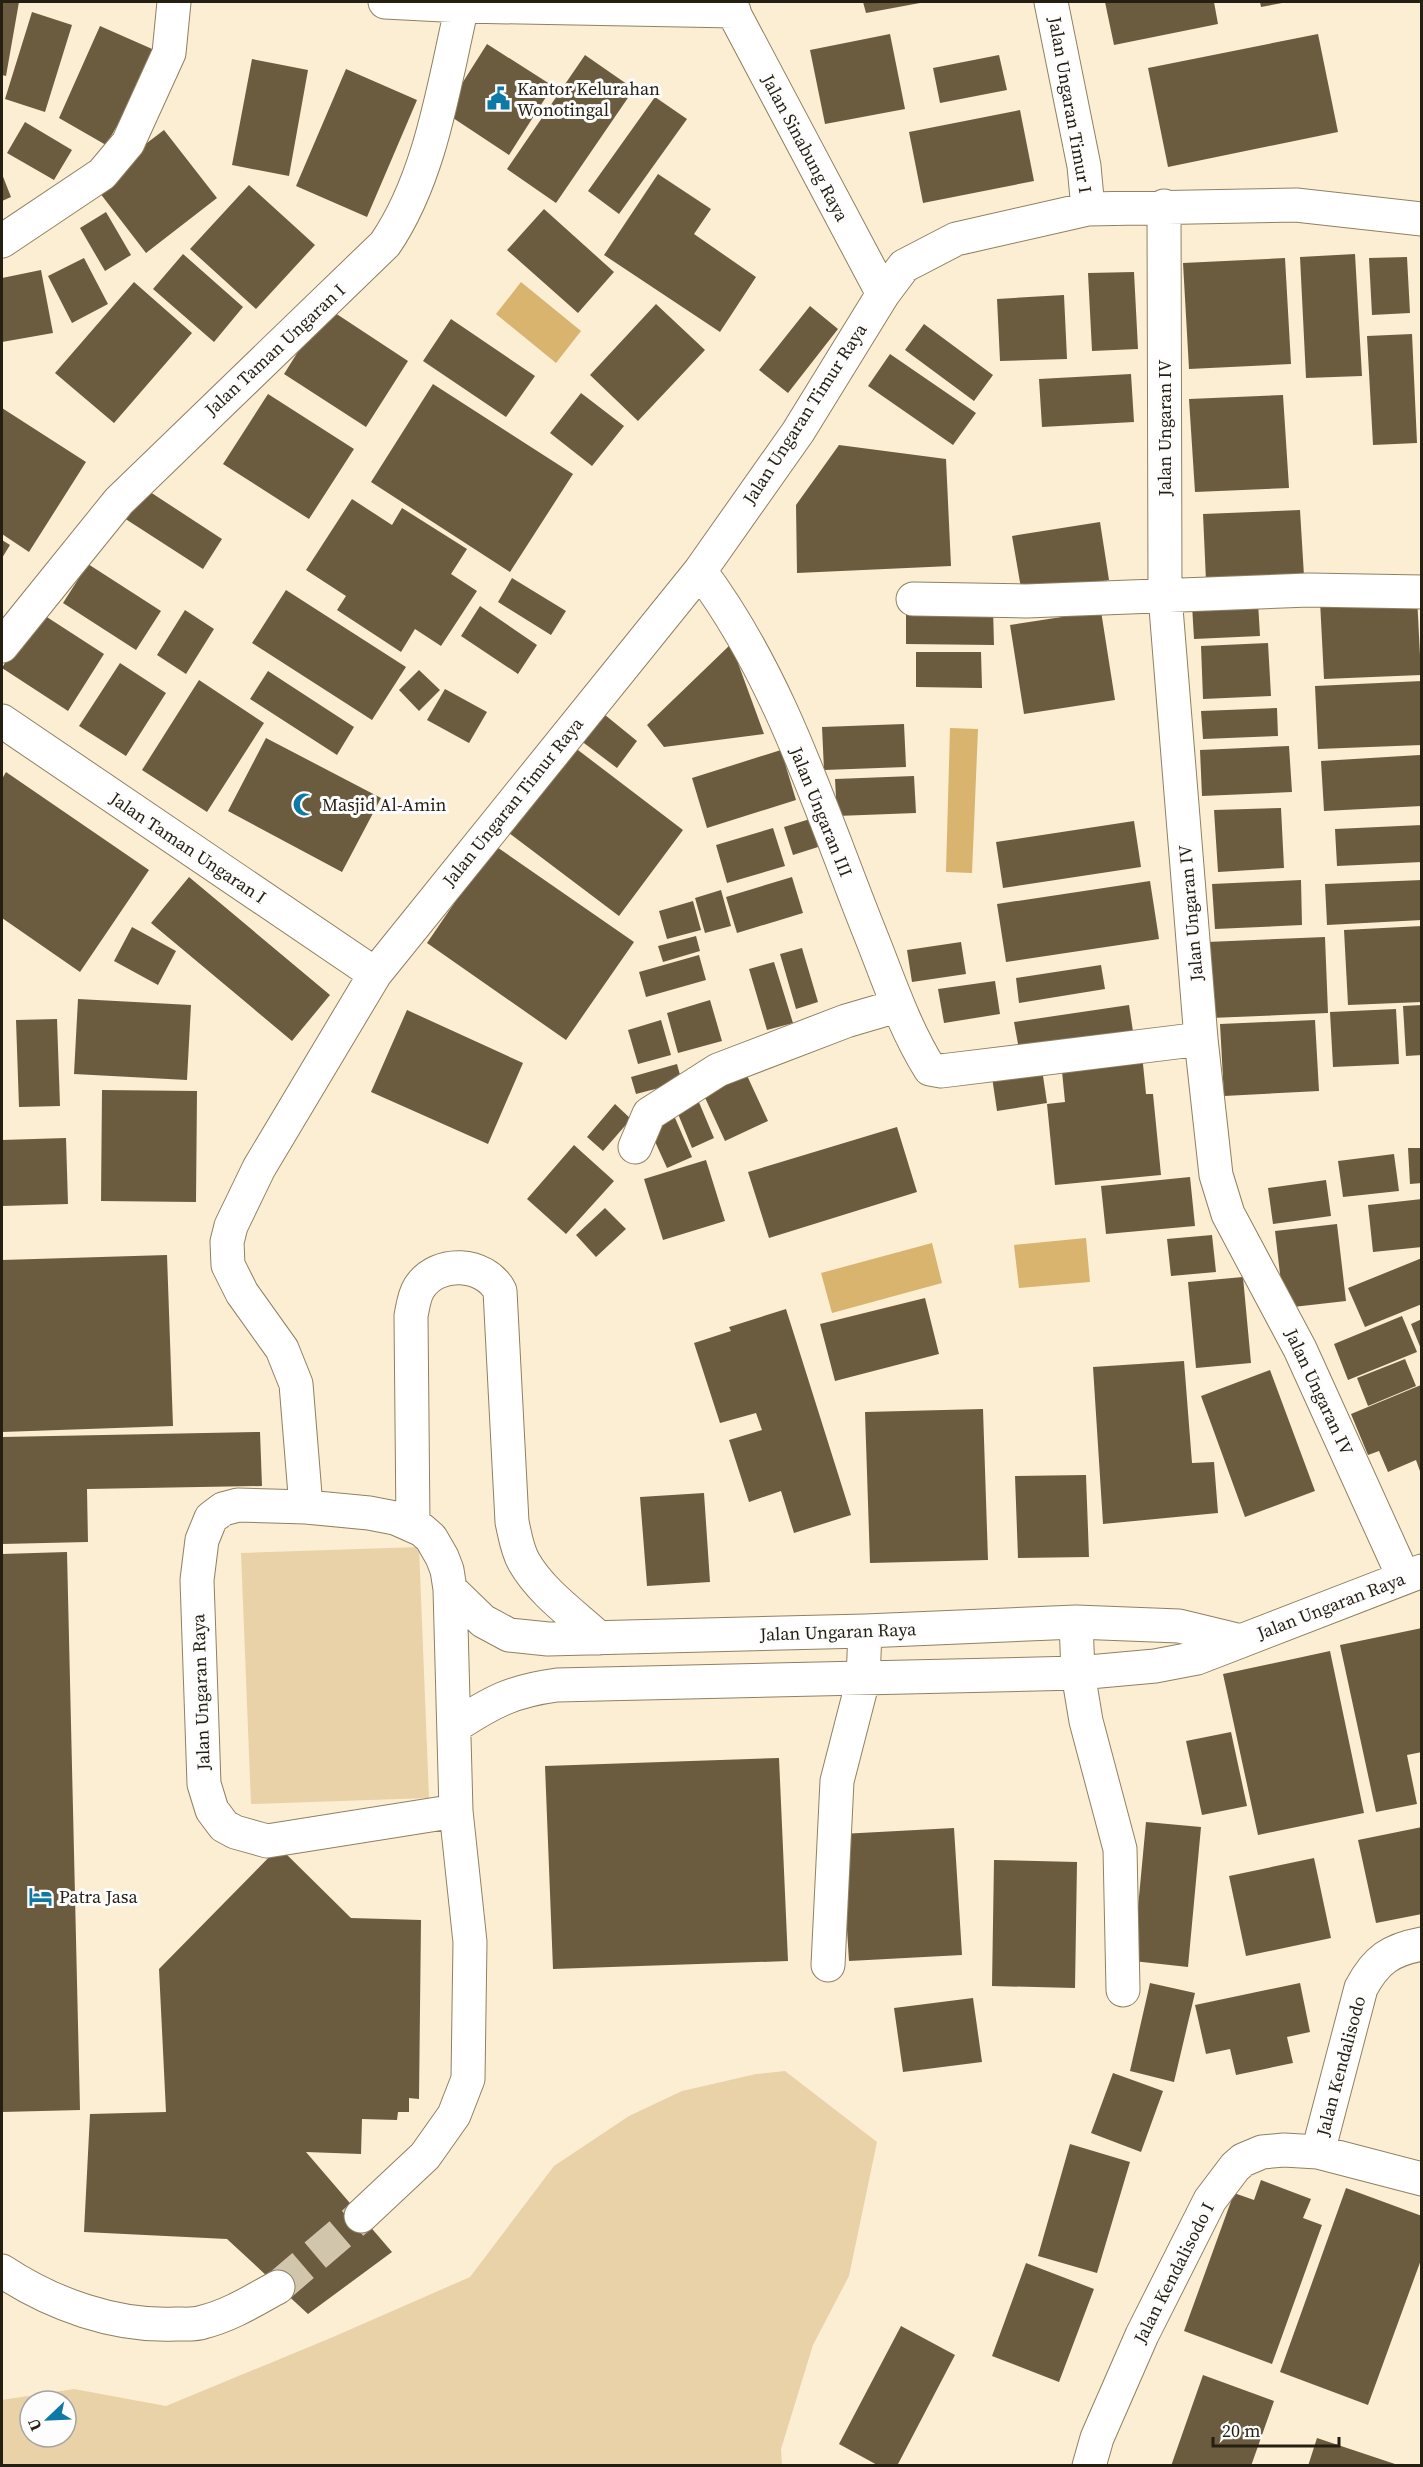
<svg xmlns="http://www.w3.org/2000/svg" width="1423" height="2467" viewBox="0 0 1423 2467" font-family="'Source Serif 4',serif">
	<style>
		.green { fill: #e9d2a8; fill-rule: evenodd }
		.water { fill: #d8b46f }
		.building { fill: #6c5c3f }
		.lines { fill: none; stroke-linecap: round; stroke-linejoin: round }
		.minor-tunnel { stroke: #d1c5ac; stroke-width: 33; stroke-dasharray: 33 16; stroke-linecap: butt }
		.minor-casing { stroke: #908061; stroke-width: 35 }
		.minor { stroke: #fff; stroke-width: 33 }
		.labels { text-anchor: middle; stroke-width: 6; stroke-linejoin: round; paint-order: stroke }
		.poi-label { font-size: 18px; fill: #251f12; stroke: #fdfdfd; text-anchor: start }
		.street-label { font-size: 18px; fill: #251f12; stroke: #fdfdfd }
	</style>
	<rect width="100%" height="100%" fill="#fceed3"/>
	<path class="green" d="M419 1547 429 1798 251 1804 241 1553Z
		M785 2071 877 2142 849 2276 813 2345 781 2449 782 2465H2V2400L74 2389 166 2406 333 2337 470 2277 554 2166 629 2116 682 2091 756 2074ZM30 2401H66V2437H30Z"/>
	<path class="water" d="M521 282 581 331 556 363 496 314Z
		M950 728 978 729 972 873 946 872Z
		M1086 1238 1090 1282 1019 1288 1014 1245Z
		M932 1243 942 1283 832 1313 821 1273Z"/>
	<path class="building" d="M2 2H19L6 76 2 75Z
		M863 2H920V3L866 13Z
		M1105 2H1214L1218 24 1114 45Z
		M1260 2H1282V3L1261 7Z
		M32 12 72 25 45 112 5 99Z
		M100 26 159 52 106 145 59 118Z
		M890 34 905 109 825 124 810 50Z
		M1318 34 1338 132 1168 167 1148 68Z
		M487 44 553 86 509 155 444 112Z
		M585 55 634 89 556 203 507 169Z
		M999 55 1007 90 940 103 933 68Z
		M252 59 308 70 289 176 232 165Z
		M346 69 417 100 367 217 296 186Z
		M655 97 687 119 619 214 588 191Z
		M1020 110 1034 181 923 203 909 132Z
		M25 122 72 150 54 180 7 153Z
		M164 130 217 198 146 253 93 184Z
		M2 174 11 197 2 201Z
		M658 174 711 209 694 234 756 277 720 332 604 255Z
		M249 185 315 245 256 309 190 249Z
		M544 209 614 272 578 313 507 250Z
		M106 212 131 255 105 271 80 228Z
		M183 254 243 307 214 342 153 289Z
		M1355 254 1362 376 1306 378 1300 257Z
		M1407 257 1410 313 1372 315 1369 258Z
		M84 258 108 304 72 323 48 276Z
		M1285 258 1291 364 1189 369 1183 263Z
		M41 270 53 333 2 342V278Z
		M1134 272 1138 349 1092 351 1088 273Z
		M134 282 192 333 114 423 55 373Z
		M1064 295 1067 359 1000 361 997 299Z
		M656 304 705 350 638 421 590 375Z
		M810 306 838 329 788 393 759 370Z
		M326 307 408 361 366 427 284 374Z
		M451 319 535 376 506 417 423 361Z
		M924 324 993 375 974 401 905 350Z
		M1412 334 1417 443 1373 445 1367 336Z
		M890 354 976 413 953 445 868 386Z
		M1131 374 1134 422 1042 427 1039 379Z
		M433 384 573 474 510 572 371 482Z
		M581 393 624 426 592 466 550 433Z
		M268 394 354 449 309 519 223 464Z
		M1283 395 1289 488 1195 492 1189 399Z
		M2 408 86 462 29 552 2 534Z
		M839 445 946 459 951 566 797 573 796 505Z
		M144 488 222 539 203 569 124 518Z
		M352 499 392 525 402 508 467 549 451 574 477 591 441 646 415 629 401 652 337 610 346 596 306 570Z
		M1300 510 1304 576 1206 581 1203 514Z
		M1100 522 1109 580 1022 594 1012 536Z
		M2 540 10 545 2 558Z
		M88 564 161 611 136 650 63 603Z
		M512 578 566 611 551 635 498 602Z
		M286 590 406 667 372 720 252 643Z
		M1417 596 1421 675 1324 679 1320 601Z
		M1258 602 1260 636 1194 639 1192 605Z
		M480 606 537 645 518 674 461 636Z
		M906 607 993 608 994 645 906 644Z
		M36 610 104 654 68 711 2 668Z
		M185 610 214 629 186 674 157 655Z
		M1101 611 1115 700 1024 714 1010 625Z
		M1268 643 1271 696 1203 699 1201 646Z
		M731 644 764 734 664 747 647 725Z
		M916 652H981L982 688 916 687Z
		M120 663 166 693 126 756 79 726Z
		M419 670 440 690 419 711 399 690Z
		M268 671 354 727 337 755 250 699Z
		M199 680 264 723 207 812 142 770Z
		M1422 681V745L1318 749 1315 686Z
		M445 689 487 712 469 743 427 720Z
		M594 706 637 741 617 768 572 734Z
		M1277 708 1278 736 1203 739 1201 711Z
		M904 724 906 767 824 770 822 727Z
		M266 738 381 798 342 872 228 811Z
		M1289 746 1292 792 1202 796 1200 750Z
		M574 747 683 830 619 916 509 833Z
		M781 750 796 800 707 828 692 778Z
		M1420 755 1422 806 1324 811 1321 761Z
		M6 772 149 870 80 972 2 918V779Z
		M914 776 916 813 837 816 835 779Z
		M1281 808 1284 868 1218 872 1214 810Z
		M810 819 818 847 793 855 784 827Z
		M1134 821 1141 867 1003 888 996 842Z
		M1422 825V862L1337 866 1335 829Z
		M773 828 785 866 727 883 716 845Z
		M494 845 634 942 566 1040 427 943Z
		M189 877 330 995 292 1041 151 923Z
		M792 877 803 913 737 933 726 897Z
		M1301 880 1302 925 1215 929 1212 884Z
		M1422 880V920L1327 925 1325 884Z
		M1150 881 1159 939 1006 962 997 904Z
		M721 890 731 926 705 933 695 898Z
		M693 901 701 930 667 939 659 911Z
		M1422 926V1002L1348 1005 1344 930Z
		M132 927 176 951 158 985 114 961Z
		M696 936 700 951 663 962 658 946Z
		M1325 937 1328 1013 1211 1018 1207 942Z
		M961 942 966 974 912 982 907 950Z
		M802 948 818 1002 796 1009 780 954Z
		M699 955 706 980 646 997 639 972Z
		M774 962 793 1023 767 1030 749 969Z
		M1101 965 1105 989 1019 1003 1016 978Z
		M995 981 1000 1014 944 1023 938 989Z
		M78 999 191 1005 187 1080 74 1074Z
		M710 1000 722 1041 678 1053 667 1013Z
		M1129 1005 1134 1038 1020 1055 1014 1022Z
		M1422 1005V1055L1406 1056 1403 1006Z
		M1396 1009 1399 1064 1333 1067 1330 1012Z
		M407 1010 523 1063 488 1144 371 1092Z
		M57 1019 60 1106 19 1107 16 1020Z
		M661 1020 671 1055 638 1064 628 1030Z
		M1315 1020 1319 1091 1224 1096 1220 1024Z
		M1142 1054 1146 1094H1153L1161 1175 1055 1185 1047 1104 1065 1102 1061 1061Z
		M677 1064 682 1082 636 1094 631 1077Z
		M744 1069 768 1121 725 1141 701 1089Z
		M1042 1069 1047 1103 997 1111 992 1077Z
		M102 1090 197 1091 196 1202 101 1201Z
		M698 1100 714 1138 692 1148 676 1109Z
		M615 1104 631 1119 603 1151 587 1137Z
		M672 1111 692 1157 667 1168 647 1124Z
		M897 1127 917 1192 769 1238 748 1172Z
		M66 1138 68 1204 2 1206V1140Z
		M574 1145 614 1181 566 1234 527 1199Z
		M1408 1148H1422V1183L1410 1184Z
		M1394 1154 1399 1191 1343 1197 1338 1161Z
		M706 1160 725 1221 663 1240 644 1179Z
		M1190 1177 1195 1226 1106 1234 1101 1186Z
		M1326 1180 1331 1216 1273 1224 1268 1188Z
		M1422 1199V1247L1373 1252 1368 1205Z
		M605 1208 626 1229 596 1257 576 1235Z
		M1337 1224 1346 1301 1284 1308 1275 1231Z
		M1212 1235 1216 1272 1171 1276 1167 1239Z
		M167 1255 173 1426 2 1432V1260Z
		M1422 1258V1304L1365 1327 1348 1288Z
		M1243 1277 1251 1363 1196 1368 1188 1282Z
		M925 1298 939 1354 835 1381 820 1324Z
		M786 1309 851 1515 794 1533 781 1491 749 1502 729 1440 762 1430 756 1413 720 1423 694 1343 731 1331 729 1327Z
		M1402 1316 1417 1352 1348 1380 1334 1344Z
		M1422 1319V1349H1421L1411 1324Z
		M1405 1359 1416 1386 1368 1406 1357 1378Z
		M1184 1361 1192 1463 1214 1462 1218 1513 1103 1524 1093 1367Z
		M1270 1370 1315 1491 1245 1517 1201 1396Z
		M1421 1385V1474L1416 1460 1388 1472 1379 1451 1368 1455 1351 1414Z
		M983 1409 988 1560 870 1563 865 1412Z
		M260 1432 262 1486 87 1489 88 1542 2 1544V1437Z
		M1086 1475 1089 1557 1018 1558 1015 1476Z
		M704 1493 710 1582 647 1586 640 1497Z
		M67 1552 80 2110 2 2112V1554Z
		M1422 1628V1752L1407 1755 1417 1804 1376 1812 1340 1645Z
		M1330 1651 1364 1813 1258 1835 1223 1674Z
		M1231 1732 1247 1806 1202 1815 1186 1741Z
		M779 1758 788 1961 553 1969 545 1766Z
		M1146 1822 1201 1827 1188 1967 1133 1961Z
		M1422 1827V1914L1376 1923 1358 1840Z
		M954 1828 962 1955 849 1961 841 1834Z
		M279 1847 351 1918 421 1920 419 2099 409 2098V2112H398L397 2120 362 2119 361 2154 306 2152 392 2252 308 2314 227 2239 84 2232 90 2114 166 2112 159 1969Z
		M1314 1858 1331 1938 1246 1956 1229 1876Z
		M994 1860 1077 1862 1075 1988 992 1986Z
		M1150 1983 1195 1993 1174 2082 1130 2071Z
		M1300 1983 1310 2032 1287 2037 1293 2063 1236 2075 1230 2049 1206 2054 1195 2005Z
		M973 1998 982 2062 903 2072 894 2008Z
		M1113 2073 1163 2091 1141 2152 1091 2133Z
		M1070 2144 1130 2162 1097 2273 1038 2256Z
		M1261 2180 1311 2199 1303 2218 1322 2225 1272 2364 1184 2331 1234 2193 1254 2200Z
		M1346 2188 1422 2216V2257L1368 2405 1280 2372Z
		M1026 2263 1094 2289 1059 2382 992 2356Z
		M901 2326 955 2355 897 2466H879L839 2444Z
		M1203 2375 1274 2401 1251 2466H1171Z
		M1317 2438 1398 2465V2466H1308Z"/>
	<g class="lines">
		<path class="minor-tunnel" d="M278 2287 361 2216"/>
		<defs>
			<path id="minor" d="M385 2 462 6 734 11
				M728 2 883 294
				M1051 2 1084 166 1088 209
				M1164 206 1165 596 1201 1039 1216 1175 1228 1214 1300 1349 1404 1578
				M2 241 102 174 128 143 169 53 174 2
				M700 571C782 680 822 815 873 941 890 984 905 1029 930 1069L941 1071 1201 1039
				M913 599 1026 601 1309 590 1422 592
				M2 646 119 501 385 244C431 177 444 84 462 6
				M2 721 375 974
				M635 1147 649 1114 718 1070 846 1021 897 1006
				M306 1507 296 1384 282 1349 242 1293 228 1265 227 1242 231 1226 259 1168 375 974 700 571 798 432 883 294 904 266 956 239 1088 209 1296 205 1422 219
				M413 1525 411 1316C413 1306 414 1296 419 1288 437 1259 485 1262 500 1291L512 1522C515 1535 517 1550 524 1562 541 1592 574 1615 599 1638
				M450 1589 483 1621 509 1635 548 1639 865 1631 1076 1622 1179 1626 1241 1641
				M1076 1622 1078 1673 1086 1721 1120 1849 1123 1990
				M455 1726C492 1702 512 1691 557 1685L1078 1673 1155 1666 1197 1658 1422 1571
				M828 1965 837 1781 863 1680 865 1631
				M1318 2152 1361 1988C1376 1960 1390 1950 1422 1944
				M361 2216 425 2156 454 2115 468 2079 470 1942 456 1811 450 1589 447 1570 442 1557 431 1538 422 1530 395 1518 369 1513 306 1507 238 1505 223 1509 211 1518 202 1540 197 1580 204 1784 212 1810 224 1826 235 1832 267 1841 456 1811
				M2 2271C52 2304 115 2327 176 2324 185 2324 195 2325 203 2322 231 2315 254 2300 278 2287
				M1089 2466 1097 2438 1142 2335 1210 2200 1235 2167 1243 2160 1262 2152 1284 2150 1318 2152 1422 2179"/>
		</defs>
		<use href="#minor" class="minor-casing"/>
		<use href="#minor" class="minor"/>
	</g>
	<defs>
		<symbol id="civic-bare" viewBox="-9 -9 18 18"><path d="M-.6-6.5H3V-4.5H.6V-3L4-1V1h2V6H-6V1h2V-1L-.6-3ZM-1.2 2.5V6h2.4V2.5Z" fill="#0e79a4" stroke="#fdfdfd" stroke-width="2.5" paint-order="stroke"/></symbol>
		<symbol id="mosque-bare" viewBox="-9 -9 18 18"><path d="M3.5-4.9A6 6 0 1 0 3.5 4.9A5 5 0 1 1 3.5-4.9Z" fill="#0e79a4" stroke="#fdfdfd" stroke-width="2.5" paint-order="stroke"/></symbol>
		<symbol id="hotel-bare" viewBox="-9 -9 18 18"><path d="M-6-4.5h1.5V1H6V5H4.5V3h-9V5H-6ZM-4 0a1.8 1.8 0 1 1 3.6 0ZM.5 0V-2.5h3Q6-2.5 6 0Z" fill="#0e79a4" stroke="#fdfdfd" stroke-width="2.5" paint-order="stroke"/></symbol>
	</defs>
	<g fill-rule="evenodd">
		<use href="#civic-bare" x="482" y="82" width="33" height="33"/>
		<use href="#mosque-bare" x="288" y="788" width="33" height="33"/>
		<use href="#hotel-bare" x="24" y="1880" width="33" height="33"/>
	</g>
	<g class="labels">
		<g class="poi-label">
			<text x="517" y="95">Kantor Kelurahan<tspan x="517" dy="21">Wonotingal</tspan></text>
			<text x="322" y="811">Masjid Al-Amin</text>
			<text x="59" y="1903">Patra Jasa</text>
		</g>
		<g class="street-label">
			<text transform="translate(1070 105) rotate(80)" y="6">Jalan Ungaran Timur I</text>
			<text transform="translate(805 148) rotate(62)" y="6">Jalan Sinabung Raya</text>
			<text transform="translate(275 350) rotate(-43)" y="6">Jalan Taman Ungaran I</text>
			<text transform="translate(805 414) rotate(-57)" y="6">Jalan Ungaran Timur Raya</text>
			<text transform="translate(1165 428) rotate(-90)" y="6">Jalan Ungaran IV</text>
			<text transform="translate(513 802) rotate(-51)" y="6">Jalan Ungaran Timur Raya</text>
			<text transform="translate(821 812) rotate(68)" y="6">Jalan Ungaran III</text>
			<text transform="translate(188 848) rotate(34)" y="6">Jalan Taman Ungaran I</text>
			<text transform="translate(1191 913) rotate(-95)" y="6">Jalan Ungaran IV</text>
			<text transform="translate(1319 1392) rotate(65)" y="6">Jalan Ungaran IV</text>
			<text transform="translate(1331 1606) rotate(-21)" y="6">Jalan Ungaran Raya</text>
			<text transform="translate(838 1632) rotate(-2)" y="6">Jalan Ungaran Raya</text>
			<text transform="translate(201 1692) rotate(-92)" y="6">Jalan Ungaran Raya</text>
			<text transform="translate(1341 2066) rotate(-75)" y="6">Jalan Kendalisodo</text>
			<text transform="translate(1174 2273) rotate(-63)" y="6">Jalan Kendalisodo I</text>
		</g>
	</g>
	<rect width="1423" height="2467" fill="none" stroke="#251f12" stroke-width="6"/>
	<g transform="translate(48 2419) rotate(247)"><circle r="28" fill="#fdfdfd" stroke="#a7a49f" stroke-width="1.5"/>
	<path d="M0-4.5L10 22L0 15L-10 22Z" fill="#0e79a4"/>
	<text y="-9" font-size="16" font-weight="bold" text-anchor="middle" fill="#251f12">U</text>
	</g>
	<path d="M1213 2437v9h126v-9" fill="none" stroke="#251f12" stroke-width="3"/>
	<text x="1222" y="2437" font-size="18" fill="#251f12" stroke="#fdfdfd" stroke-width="4.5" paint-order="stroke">20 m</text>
</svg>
